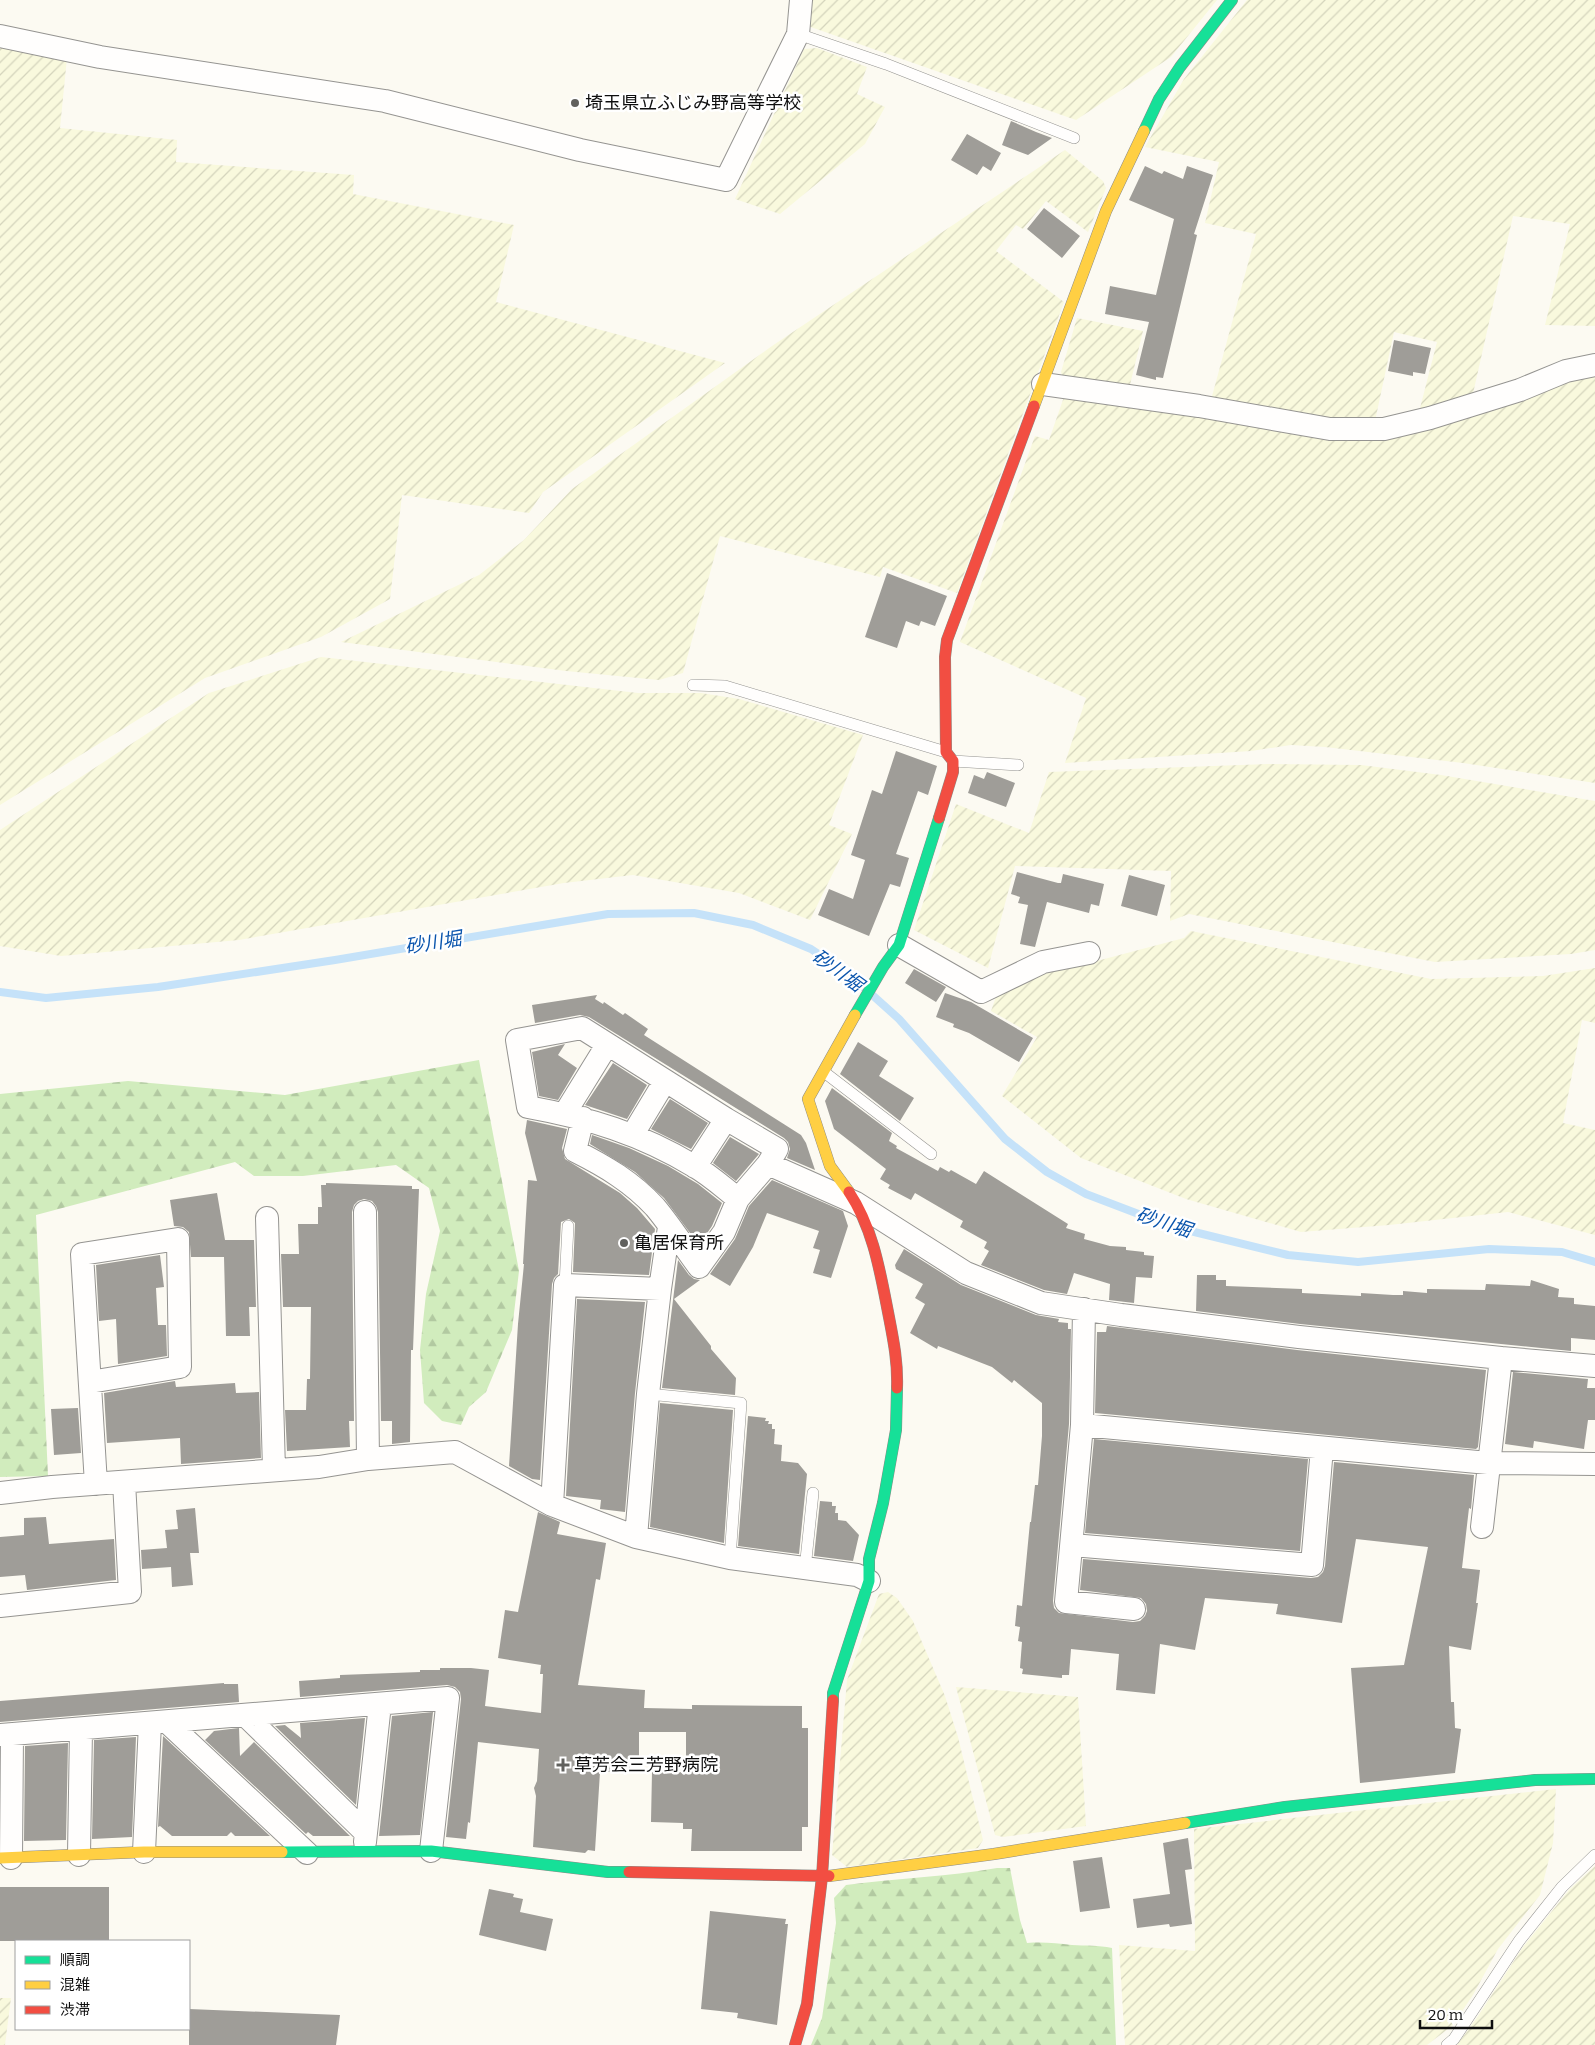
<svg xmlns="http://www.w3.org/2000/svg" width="1595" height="2045" viewBox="0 0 1595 2045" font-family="Bitter,'Noto Sans JP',serif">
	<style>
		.farmland { fill: url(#farmland-furrows) }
		.forest { fill: url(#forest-firs) }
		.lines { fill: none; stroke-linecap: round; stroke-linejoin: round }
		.stream { stroke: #c5e2f9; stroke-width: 8 }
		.building { fill: #9f9d98 }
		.lane-casing { stroke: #959491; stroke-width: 12 }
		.street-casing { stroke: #959491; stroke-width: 24 }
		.fast-casing { stroke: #8c8b87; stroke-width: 12 }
		.slow-casing { stroke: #8c8b87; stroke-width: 12 }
		.jam-casing { stroke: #8c8b87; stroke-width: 12 }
		.lane { stroke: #fffefd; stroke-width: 11 }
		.street { stroke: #fffefd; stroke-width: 22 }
		.fast { stroke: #16e098; stroke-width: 11 }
		.slow { stroke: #ffcf43; stroke-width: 11 }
		.jam { stroke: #f24e42; stroke-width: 11 }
		.poi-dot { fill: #61615e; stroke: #fff; stroke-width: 2 }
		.labels { text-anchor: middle; stroke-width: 5; stroke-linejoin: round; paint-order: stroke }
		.poi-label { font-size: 18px; fill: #0e0e0e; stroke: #fff; text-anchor: start }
		.water-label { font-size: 19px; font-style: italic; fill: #0b55ad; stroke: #fff }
	</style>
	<defs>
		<pattern id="farmland-furrows" width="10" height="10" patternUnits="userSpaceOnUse" patternTransform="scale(1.25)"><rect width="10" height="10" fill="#f9f9dd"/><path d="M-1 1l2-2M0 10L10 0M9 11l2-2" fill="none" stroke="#d4d4bc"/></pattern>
		<pattern id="forest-firs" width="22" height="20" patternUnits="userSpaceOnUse" patternTransform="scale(1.25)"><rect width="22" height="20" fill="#d1ecbd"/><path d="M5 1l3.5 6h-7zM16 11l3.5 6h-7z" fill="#b2c9a1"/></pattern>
	</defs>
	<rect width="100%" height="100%" fill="#fcfaf2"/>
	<path class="farmland" d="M808 0H1217L1171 57 1076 120 805 25Z
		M1247 0H1595V326L1545 325 1570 224 1513 216 1472 398 1419 412 1437 342 1394 332 1375 421 1307 417 1211 400 1256 234 1205 223 1219 162 1145 147 1184 79Z
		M0 46 67 58 60 128 177 140 176 162 354 175 353 194 514 225 496 302 725 363 543 492 529 513 402 495 390 599 321 637 205 678 0 805Z
		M817 48 867 67 857 94 885 107 865 144 780 214 735 199 804 49Z
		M1065 150 1103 181 1106 188 1088 232 1046 201 1023 229 1016 225 996 251 1064 302 957 593 883 567 880 577 720 536 683 673 659 680 566 671 341 642 479 575 524 540 572 489 772 346Z
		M1077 318 1143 331 1129 389 1064 382 1061 372Z
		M1595 373V783L1463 763 1325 747 1291 745 1251 751 1065 763 1086 698 960 642 1035 436 1049 440 1065 394 1333 437 1498 401Z
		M321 657 638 693H701L739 699 863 735 829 825 852 834 810 920 739 893 633 875 564 883 239 940 61 956 0 946V830L209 693Z
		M1268 764 1361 765 1441 775 1595 801V950L1571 954 1435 962 1189 914 1170 921 1171 871 1015 866 988 968 914 930 956 804 1029 833 1049 772Z
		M1191 931 1431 979 1543 976 1595 968V1023L1582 1020 1563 1123 1595 1130V1235L1508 1212 1389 1225 1301 1232 1186 1199 1081 1158 1002 1096 1037 1037 991 1011 998 991 1046 969 1093 962 1165 943 1184 938Z
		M888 1592 897 1598 913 1621 945 1696 958 1737 983 1840 978 1848 847 1867 832 1855 847 1680 879 1594Z
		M956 1687 1078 1697 1086 1826 1003 1837 995 1835Z
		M1556 1789 1553 1843 1540 1895 1498 1949 1473 1995 1452 2026 1427 2045H1125L1119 1945 1195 1951 1194 1829Z
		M1595 1866V2045H1457L1476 2019 1523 1947 1569 1890Z
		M0 1998H11L5 2045H0Z"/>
	<path class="forest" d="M479 1060 519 1271 512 1330 486 1392 469 1407 461 1425 442 1421 424 1403 420 1350 426 1294 440 1231 429 1188 396 1165 303 1176H254L235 1162 36 1215 48 1476 0 1477V1094L128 1081 285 1095Z
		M997 1868H1010L1020 1920 1027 1943C1043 1942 1056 1943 1072 1945 1086 1946 1098 1945 1112 1948L1116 2045H811L822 2018 836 1923 834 1898 846 1885C896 1878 947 1877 997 1868Z"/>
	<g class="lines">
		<path class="stream" d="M0 992 46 998 158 987 335 960 608 914 694 913 753 925 811 949 850 975 899 1019 1005 1139 1047 1172 1086 1194 1170 1226 1288 1255 1358 1262 1489 1249 1562 1252 1595 1262"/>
	</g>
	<path class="building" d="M1011 121 1036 132 1052 138 1028 155 1002 145Z
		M967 134 1001 153 991 171 983 166 977 175 951 160Z
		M1145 166 1162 174 1164 171 1183 179 1187 166 1213 175 1194 234 1197 235 1163 378 1156 377V380L1136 375 1149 322 1105 314 1110 286 1156 295 1174 219 1129 200Z
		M1044 208 1080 236 1062 258 1027 229Z
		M1394 340 1431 348 1425 374 1413 372V376L1388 371Z
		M887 573 947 596 935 626 921 621 919 626 906 621 897 648 865 637Z
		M896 751 937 766 928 795 918 791 896 854 909 858 900 887 890 884 869 936 818 915 829 889 853 899 865 860 851 855 872 790 882 794Z
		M987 772 1015 783 1006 807 968 793 974 775 984 779Z
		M1017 872 1058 883H1061L1063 874 1104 884 1099 906 1091 904 1089 913 1047 902 1035 947 1020 944 1028 905 1018 903 1020 897 1011 894Z
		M1129 875 1165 885 1157 916 1121 906Z
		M914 969 946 987 936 1002 905 983Z
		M945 993 971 1002 1033 1038 1019 1062 969 1033 953 1027 954 1024 936 1017Z
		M597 995 595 999 603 1004 604 1002 623 1015 625 1013 648 1029 644 1035 801 1135 806 1143 815 1170 787 1158 790 1149 788 1142 784 1138 589 1017 580 1015 535 1023 532 1005Z
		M858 1042 888 1061 879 1076 914 1098 900 1121 840 1074Z
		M565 1044 558 1055 577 1068 558 1100 539 1096 532 1052Z
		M613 1063 647 1085 627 1119 585 1105Z
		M832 1088 892 1133 889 1141 897 1146 896 1148 938 1171 940 1167 949 1172 951 1170 976 1184 984 1171 1068 1224 1066 1228 1085 1234 1084 1239 1110 1246 1126 1247V1250L1144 1252V1255L1154 1256 1152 1278 1136 1277 1134 1303 1109 1300 1110 1284 1074 1273 1067 1294 1044 1290 981 1265 989 1251 984 1248 987 1242 960 1227 963 1221 915 1193 911 1200 888 1188 890 1185 880 1179 886 1169 834 1129 825 1101Z
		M670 1099 708 1123 691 1149 651 1129Z
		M527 1120 567 1129 562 1148 565 1159 620 1193 637 1208 655 1229 649 1275 573 1272 575 1223 569 1219 561 1222 558 1274 554 1278 552 1284 540 1480 532 1479 509 1466 518 1324 524 1264H523L528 1180 537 1181 525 1133Z
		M592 1135 629 1148 668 1166 698 1184 722 1203 712 1226 699 1245 664 1198 635 1172 590 1144Z
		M730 1137 759 1154 736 1181 713 1163Z
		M772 1180 843 1211 848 1226 831 1278 813 1273 820 1250 813 1248 819 1231 767 1213 753 1247 730 1286 710 1274 735 1239 749 1206Z
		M326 1183 412 1186V1189H419L413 1350H411L410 1442 392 1444V1421H381L378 1212 376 1206 372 1201 364 1199 358 1201 354 1205 352 1212 354 1421H349L350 1447 287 1451 285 1410H306L307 1379H310L311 1307H283L281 1254H299L298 1224H318V1207H322L321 1185H326Z
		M217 1193 225 1240H254L256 1307H249L250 1336H226L224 1257H191L189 1232 183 1227 174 1226 170 1200Z
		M904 1249 961 1285 1036 1315 1059 1319 1058 1322 1068 1323V1329H1071L1069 1424 1053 1601 1054 1608 1059 1613 1133 1622 1140 1621 1145 1616 1147 1611 1146 1604 1141 1598 1080 1590 1083 1559 1311 1578 1318 1577 1323 1572 1325 1566 1334 1462 1474 1475 1471 1509 1469 1508 1462 1568 1480 1570 1476 1603H1478L1471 1650 1449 1646 1451 1702H1454L1455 1728 1461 1729 1455 1773 1360 1783 1351 1668 1404 1665 1428 1547 1356 1539 1342 1623 1276 1614 1278 1604 1205 1598 1195 1650 1160 1644 1155 1694 1116 1690 1119 1654 1071 1649 1069 1675H1062V1678L1022 1674 1023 1669 1020 1668 1022 1642 1018 1641 1020 1627 1015 1626 1017 1605 1022 1606 1030 1522H1031L1035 1485H1038L1042 1436V1403L1014 1380 1012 1383 992 1367 938 1346 937 1349 910 1333 925 1304 915 1298 923 1284 896 1269 895 1265Z
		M160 1255 164 1287 156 1288 158 1325H166L167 1356 118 1364 116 1319 99 1321 96 1265Z
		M678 1260 689 1275 694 1279 700 1280 674 1299 711 1346V1349L736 1378 735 1395 662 1388Z
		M1197 1275H1216V1280H1226V1286L1302 1289V1293L1361 1296V1293L1393 1295H1403V1291L1427 1293V1289L1485 1290 1486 1284 1530 1286 1531 1280 1559 1289 1558 1297 1574 1298V1304L1595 1306V1340L1571 1338V1351L1300 1324 1196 1311Z
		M577 1299 645 1302 635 1393 625 1512 600 1509 601 1500 566 1496Z
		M1107 1326 1297 1350 1486 1370 1478 1447 1476 1449 1095 1413 1097 1332H1106Z
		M1513 1372 1588 1379 1587 1388H1595V1420H1588L1584 1449 1534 1441 1533 1448 1505 1444Z
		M175 1381 176 1387 235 1383 236 1393 259 1392 261 1458 181 1464 180 1438 107 1443 104 1393Z
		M660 1403 733 1410 724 1543 650 1527Z
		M78 1408 81 1453 54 1455 51 1409Z
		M748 1416 766 1418 765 1421H769L768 1424H772V1429H775L774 1444 782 1445 781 1461 798 1463 807 1474 799 1554 738 1546Z
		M1094 1439 1308 1459 1300 1551 1085 1533Z
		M820 1501 832 1502V1506H836L835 1513H838V1520L846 1521 859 1535 853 1561 814 1556Z
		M195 1508 199 1553H190L193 1585 172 1587 171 1567 142 1569 141 1550 167 1548 165 1530 178 1529 176 1510Z
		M538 1512 560 1522 557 1534 606 1543 600 1580 596 1579 578 1685 645 1690 644 1708 692 1709V1705L802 1706V1728H808V1827H802V1851H691L692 1829H683V1823L651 1822 652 1772H686V1732H639V1772H600L595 1851 588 1850 585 1853 533 1847 536 1796 534 1788 537 1781 539 1749 478 1742 470 1823 468 1822 466 1839 446 1837 461 1699 460 1692 455 1687 447 1685 300 1697 299 1681 340 1678V1675L420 1672V1670H440V1668H471L489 1670 485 1706 541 1713 543 1674H540L541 1665 498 1658 505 1610 518 1612Z
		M46 1517 49 1544 114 1539 116 1580 27 1590 25 1575 0 1577V1537L24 1535V1518Z
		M224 1683V1684H238L239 1702 0 1722V1701Z
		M433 1712 420 1835 379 1836 392 1716Z
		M365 1718 356 1805 275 1726 285 1725 301 1738 300 1723Z
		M239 1728 240 1756 254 1742 350 1836H313L308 1832 306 1834 205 1740 214 1731Z
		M163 1736 270 1836H235L231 1832 227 1836H172L160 1826 158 1827Z
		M136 1737 132 1837 92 1839 94 1740Z
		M68 1743 66 1840 24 1841 25 1746Z
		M1188 1838 1192 1869 1185 1870 1192 1924 1170 1927 1169 1924 1137 1928 1133 1899 1170 1894 1163 1843Z
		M1102 1857 1110 1908 1080 1912 1073 1861Z
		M0 1887H109V1941H0Z
		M489 1889 514 1894 513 1897 523 1899 520 1912 553 1919 546 1951 479 1935Z
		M710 1911 786 1919 785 1924H788L777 2025 737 2018 738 2013 701 2009Z
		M189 2009 340 2015 336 2045H189Z"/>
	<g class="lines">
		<defs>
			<path id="lane" d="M798 34 886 64 1074 138
				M693 685 725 686 946 752
				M953 761 1018 765
				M824 1072 931 1154
				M565 1285 568 1226
				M648 1394 741 1403 730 1558
				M805 1569 813 1493
				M1447 2045 1454 2039 1519 1941 1562 1887 1595 1855"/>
			<path id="street" d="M0 36 100 57 385 101 580 150 726 180 798 34 801 0
				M1043 384 1199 406 1330 429H1384L1430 418 1520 390 1566 371 1595 365
				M899 945 981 992 1043 962 1089 953
				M565 1113 607 1045
				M583 1118 575 1151C605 1166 632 1182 655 1207 671 1226 684 1247 699 1267L724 1232 738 1199 768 1164
				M633 1134 665 1081
				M695 1167 726 1119
				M738 1199C724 1188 710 1175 694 1166 641 1134 589 1118 528 1107L517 1040 582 1028 726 1119 777 1149 768 1164 856 1203 966 1273 1041 1303 1121 1315 1299 1337 1501 1358 1595 1366
				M365 1212 368 1459
				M267 1218 274 1470
				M1084 1309 1082 1425 1066 1602 1134 1609
				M90 1382 180 1367 178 1239 82 1254 96 1484
				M1082 1425 1488 1463 1595 1464
				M0 1493 52 1487 319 1467 368 1459 455 1452 552 1505 636 1537 730 1558 857 1575 869 1581
				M552 1505 565 1285 660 1289
				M1482 1527 1501 1358
				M636 1537 648 1394 660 1289 669 1227
				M1072 1545 1312 1565 1322 1448
				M0 1606 130 1592 124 1482
				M246 1716 366 1833
				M167 1722 307 1853
				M0 1735 448 1698 431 1851
				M365 1842 380 1704
				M144 1852 150 1723
				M79 1855 81 1729
				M11 1858 12 1735"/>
			<path id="fast" d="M1144 131 1159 99 1180 67 1232 0
				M855 1015 883 967 899 945 939 818
				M833 1700V1693L869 1581V1559L883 1503 896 1430 897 1388
				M1185 1823 1285 1807 1535 1780 1595 1779
				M282 1852 431 1851 608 1872H629"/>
			<path id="slow" d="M1034 406 1106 211 1144 131
				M849 1192 830 1166 808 1099 855 1015
				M0 1858 144 1852H282
				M829 1876 994 1854 1185 1823"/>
			<path id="jam" d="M939 818 953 772V761L946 752 945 657 947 640 1034 406
				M849 1192C873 1228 880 1271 888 1312 893 1338 898 1361 897 1388
				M629 1872 829 1876
				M795 2045 807 2004 822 1877 833 1700"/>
		</defs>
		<use href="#lane" class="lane-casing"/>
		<use href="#street" class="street-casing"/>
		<use href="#fast" class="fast-casing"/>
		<use href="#slow" class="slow-casing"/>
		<use href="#jam" class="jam-casing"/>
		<use href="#lane" class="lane"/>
		<use href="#street" class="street"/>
		<use href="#fast" class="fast"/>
		<use href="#slow" class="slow"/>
		<use href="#jam" class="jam"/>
	</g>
	<g class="poi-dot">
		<circle cx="575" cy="103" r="5"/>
		<circle cx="624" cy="1243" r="5"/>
		<path d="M560.5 1757.5h5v5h5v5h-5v5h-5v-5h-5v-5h5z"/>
	</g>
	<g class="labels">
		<g class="poi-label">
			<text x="585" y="109">埼玉県立ふじみ野高等学校</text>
			<text x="634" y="1249">亀居保育所</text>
			<text x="574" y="1771">草芳会三芳野病院</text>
		</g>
		<g class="water-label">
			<text transform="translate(433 942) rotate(-9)" y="7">砂川堀</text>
			<text transform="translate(838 970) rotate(36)" y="7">砂川堀</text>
			<text transform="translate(1164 1222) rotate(18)" y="7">砂川堀</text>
		</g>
	</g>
	<rect x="15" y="1940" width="175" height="90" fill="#ffffff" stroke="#9f9f9f"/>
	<rect x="25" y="1956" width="25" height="8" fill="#16e098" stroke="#9f9f9f"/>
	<text x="60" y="1965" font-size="15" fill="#0e0e0e">順調</text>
	<rect x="25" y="1981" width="25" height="8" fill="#ffcf43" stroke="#9f9f9f"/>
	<text x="60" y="1990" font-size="15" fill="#0e0e0e">混雑</text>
	<rect x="25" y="2006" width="25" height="8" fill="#f24e42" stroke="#9f9f9f"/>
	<text x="60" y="2015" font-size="15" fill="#0e0e0e">渋滞</text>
	<path d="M1420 2020v8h72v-8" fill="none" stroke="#0e0e0e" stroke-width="2.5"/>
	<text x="1428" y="2020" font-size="15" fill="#0e0e0e" stroke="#ffffff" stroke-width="4" paint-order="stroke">20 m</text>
</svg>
